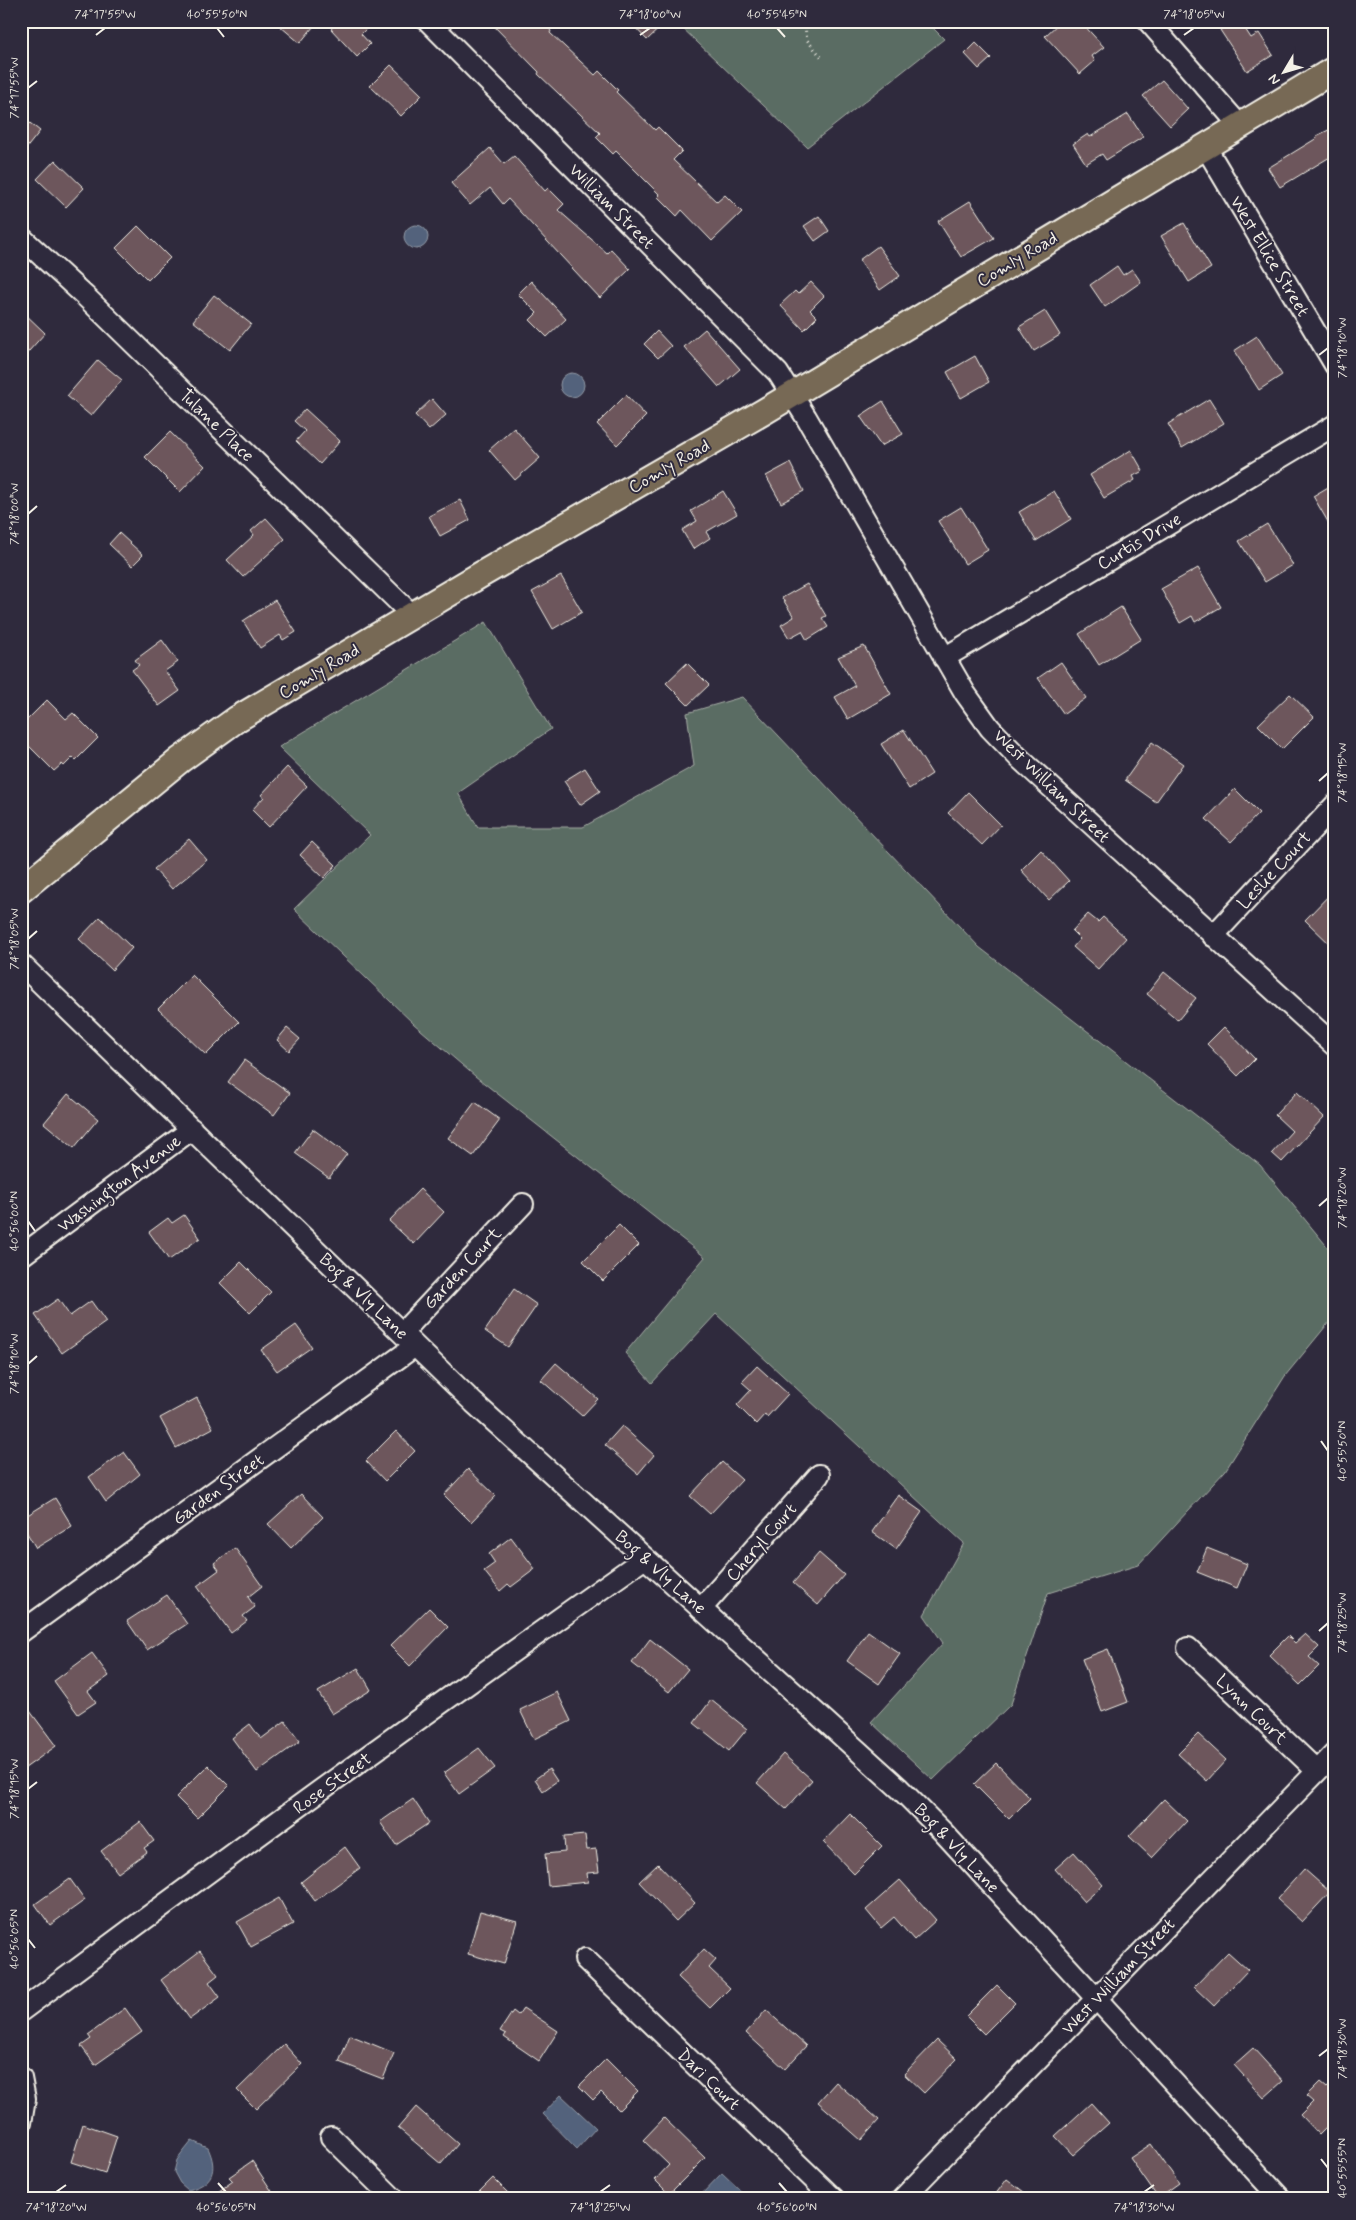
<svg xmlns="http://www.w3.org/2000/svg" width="1356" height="2220" viewBox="0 0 1356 2220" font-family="Mynerve,sans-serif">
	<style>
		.green { fill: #5a6c64; stroke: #a7aea6 }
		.water { fill: #52627c; stroke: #939ba7 }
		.building { fill: #6d575b; stroke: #f4f1e8 }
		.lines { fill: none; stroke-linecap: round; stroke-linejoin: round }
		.minor-casing { stroke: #f4f1e8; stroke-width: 24 }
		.major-casing { stroke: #f4f1e8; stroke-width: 29 }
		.path { stroke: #f4f1e8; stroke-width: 3; stroke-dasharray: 1 4; stroke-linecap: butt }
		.minor { stroke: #2f2a3d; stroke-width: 20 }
		.major { stroke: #776954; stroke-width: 25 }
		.ticks { fill: none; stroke: #f4f1e8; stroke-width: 2 }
		.labels { text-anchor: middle; stroke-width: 4; stroke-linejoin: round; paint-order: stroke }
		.street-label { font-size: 18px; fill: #f4f1e8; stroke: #2f2a3d }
		.neatline { fill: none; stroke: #f4f1e8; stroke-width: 2 }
		.ticks-label { font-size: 12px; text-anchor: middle; fill: #f4f1e8 }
	</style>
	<rect width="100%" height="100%" fill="#2f2a3d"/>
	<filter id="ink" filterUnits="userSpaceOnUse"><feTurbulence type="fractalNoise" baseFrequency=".02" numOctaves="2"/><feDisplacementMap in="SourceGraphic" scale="10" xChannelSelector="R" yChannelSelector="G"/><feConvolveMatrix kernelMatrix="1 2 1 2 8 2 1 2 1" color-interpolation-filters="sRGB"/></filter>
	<g filter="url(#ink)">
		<path class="green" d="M675 21H926L944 39 807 147Z
			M486 622 551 729 458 793 478 827H583L694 766 687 713 742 697 979 947 1260 1165 1335 1256V1315L1285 1376 1225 1471 1138 1565 1048 1593 1011 1704 933 1780 871 1722 943 1643 924 1615 964 1543 716 1314 652 1383 625 1353 705 1257 475 1076 414 1024 294 909 370 835 279 747Z"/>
		<path class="water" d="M404 237a12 12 0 1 1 24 0a12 12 0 1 1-24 0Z
			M560 385a12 12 0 1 1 24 0a12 12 0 1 1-24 0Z
			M561 2095 596 2128 577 2149 543 2114Z
			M192 2141 208 2148C218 2170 213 2184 188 2190L180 2183 174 2172 177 2160Z
			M722 2173 741 2191 734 2199H697Z"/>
		<path class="building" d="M274 21H318L300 43Z
			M338 21H374L361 34 370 44 357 57 331 29Z
			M489 21H542L551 31 550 33 595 75 599 71 618 90 616 92 655 130 658 127 682 151 673 160 717 202 725 195 742 212 712 241 682 210 677 216 658 197 660 195 616 151 613 154 596 137 600 133 538 74 539 72Z
			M629 21H667L647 40Z
			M1061 21H1080L1104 47 1092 56 1095 61 1080 74 1045 36Z
			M1234 21H1240L1251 38 1259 33 1273 55 1247 71 1220 30Z
			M976 43 991 58 979 69 965 54Z
			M391 65 422 95 401 116 370 86Z
			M1162 80 1188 109 1170 126 1143 96Z
			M1128 114 1143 137 1106 160 1102 154 1086 164 1073 144 1088 134 1090 137Z
			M21 116 40 131 21 155Z
			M1335 127V154L1280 187 1268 168 1317 138 1316 136Z
			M490 148 504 164 514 156 545 191 548 188 564 204 558 210 607 253 611 249 630 269 600 298 508 199 503 204 490 188 470 205 451 183Z
			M55 160 84 188 66 207 37 179Z
			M970 201 994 238 961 257 938 221Z
			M819 216 829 231 815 241 804 226Z
			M1184 223 1211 268 1189 282 1161 236Z
			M138 226 170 258 148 280 116 248Z
			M878 246 900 276 880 290 859 260Z
			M1117 266 1123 275 1132 269 1141 282 1105 307 1090 285Z
			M531 281 566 319 547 337 530 320 537 313 518 294Z
			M811 282 824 296 810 310 817 317 804 330 780 305 795 291 798 294Z
			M214 295 251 324 230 350 193 321Z
			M21 310 45 333 21 360Z
			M1045 311 1060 335 1034 351 1019 327Z
			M705 329 740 369 719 387 684 347Z
			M657 331 671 346 658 358 644 344Z
			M1257 336 1282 375 1259 390 1234 351Z
			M975 356 989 382 961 398 947 372Z
			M98 360 122 380 91 416 67 396Z
			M626 395 646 416 617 445 597 424Z
			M432 399 446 415 429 430 415 415Z
			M1209 399 1224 423 1182 448 1168 424Z
			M883 401 903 434 881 446 860 416Z
			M305 409 340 441 320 464 296 441 305 431 294 421Z
			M514 428 540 458 515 480 489 450Z
			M170 432 205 466 180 492 145 457Z
			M1131 450 1143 471 1133 476 1135 480 1104 498 1090 475Z
			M790 463 804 491 781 503 766 476Z
			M1335 483V534L1313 496Z
			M723 491 737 514 706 532 710 538 693 549 682 530 697 521 691 511Z
			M1054 491 1071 519 1036 541 1019 512Z
			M460 500 470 520 440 536 429 516Z
			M961 507 988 550 965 564 938 521Z
			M266 518 285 539 243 577 227 560 254 535 251 531Z
			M1267 524 1293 565 1265 582 1239 541Z
			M119 533 143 555 132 566 109 544Z
			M1198 568 1221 607 1195 622 1192 616 1180 623 1161 589Z
			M561 576 582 612 553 629 532 592Z
			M807 584 826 616 822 618 828 627 807 640 802 631 789 638 781 625 794 617 782 598Z
			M275 600 296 632 283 640 280 635 260 648 243 621Z
			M1121 607 1141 639 1099 665 1079 634Z
			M162 640 178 662 165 671 180 691 159 706 132 670 139 665 135 660Z
			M864 646 891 694 848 719 835 697 855 686 838 657Z
			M1061 662 1086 698 1064 714 1038 678Z
			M687 663 709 685 688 705 666 683Z
			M1290 694 1314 717 1282 749 1258 725Z
			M47 700 66 719 73 713 98 738 76 760 73 757 64 766 62 764 54 771 21 738V726Z
			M904 730 932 774 909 789 881 744Z
			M1152 742 1183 764 1156 802 1125 780Z
			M287 767 307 786 269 827 252 810 264 797 261 795Z
			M585 768 600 791 580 805 564 781Z
			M1235 789 1259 813 1231 842 1206 819Z
			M968 792 1001 825 982 845 948 813Z
			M189 839 207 860 172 889 154 869Z
			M312 842 336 865 324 878 300 855Z
			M1041 850 1069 881 1049 900 1021 870Z
			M1335 889V949L1305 920Z
			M1088 914 1098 922 1103 917 1126 938 1098 969 1073 947 1080 939 1072 931Z
			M100 917 132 948 112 970 79 939Z
			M1164 972 1196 998 1178 1020 1147 994Z
			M192 975 239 1022 206 1055 158 1009Z
			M1224 1027 1255 1059 1238 1076 1207 1044Z
			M287 1028 300 1039 289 1051 277 1040Z
			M244 1060 290 1093 274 1115 228 1082Z
			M1297 1092 1324 1117 1282 1162 1272 1153 1292 1131 1275 1115Z
			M68 1094 98 1119 74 1148 44 1123Z
			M475 1102 500 1120 473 1156 448 1138Z
			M313 1129 347 1154 329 1178 295 1153Z
			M420 1189 444 1212 414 1244 389 1221Z
			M184 1215 200 1238 169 1260 149 1232 168 1218 172 1223Z
			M619 1225 639 1245 603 1281 583 1261Z
			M241 1262 271 1292 250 1313 220 1283Z
			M514 1289 537 1305 508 1347 485 1331Z
			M58 1299 70 1316 91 1301 106 1322 62 1353 35 1315Z
			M296 1325 312 1347 277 1371 261 1350Z
			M556 1363 598 1399 582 1416 541 1380Z
			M757 1366 788 1394 767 1417 765 1414 756 1424 737 1405 751 1390 742 1382Z
			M197 1398 213 1428 176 1448 160 1418Z
			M622 1426 654 1455 638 1474 605 1445Z
			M396 1431 415 1451 385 1481 366 1461Z
			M124 1452 140 1474 106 1502 89 1477Z
			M722 1462 742 1480 710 1514 690 1496Z
			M468 1469 496 1496 471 1522 444 1495Z
			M301 1494 323 1517 291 1548 268 1524Z
			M898 1495 922 1512 896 1549 872 1532Z
			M55 1498 72 1526 36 1548 21 1523V1519Z
			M511 1537 535 1569 511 1587 508 1584 500 1591 484 1571 495 1563 489 1554Z
			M235 1548 262 1586 248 1597 255 1607 243 1616 247 1621 231 1633 197 1586 219 1570 214 1563Z
			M1207 1548 1247 1564 1237 1588 1197 1572Z
			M819 1553 844 1575 818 1605 793 1583Z
			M167 1595 187 1624 147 1650 127 1621Z
			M429 1608 448 1627 410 1666 390 1646Z
			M868 1631 900 1654 879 1684 847 1661Z
			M1305 1634 1319 1647 1309 1657 1319 1666 1300 1685 1269 1655 1288 1636 1295 1643Z
			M650 1639 688 1669 669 1692 632 1663Z
			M1108 1649 1128 1702 1102 1712 1082 1659Z
			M92 1653 109 1676 88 1691 96 1702 78 1714 54 1681Z
			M358 1668 371 1690 332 1714 318 1692Z
			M557 1692 571 1721 534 1739 520 1710Z
			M21 1699 56 1746 21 1771Z
			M711 1700 747 1729 729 1751 694 1723Z
			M285 1721 300 1741 257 1772 232 1738 250 1724 261 1739Z
			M1198 1734 1226 1760 1207 1781 1178 1754Z
			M479 1748 495 1768 459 1794 444 1773Z
			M783 1754 812 1780 786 1809 757 1783Z
			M996 1763 1030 1798 1009 1819 974 1784Z
			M208 1765 229 1786 197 1818 176 1797Z
			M549 1769 557 1781 543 1791 535 1779Z
			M413 1799 429 1823 396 1845 380 1822Z
			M1164 1799 1187 1821 1152 1858 1129 1836Z
			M850 1814 882 1846 854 1874 823 1842Z
			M140 1822 154 1841 144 1848 147 1852 118 1873 101 1851Z
			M585 1835 587 1850 596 1849 599 1872 587 1873 588 1882 548 1886 545 1854 565 1852 564 1837Z
			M345 1847 360 1868 315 1901 301 1882Z
			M1074 1852 1103 1885 1084 1902 1055 1869Z
			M658 1864 695 1903 676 1921 639 1882Z
			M1304 1869 1330 1892 1302 1922 1277 1899Z
			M70 1879 85 1900 50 1925 35 1904Z
			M900 1880 936 1920 914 1940 894 1917 881 1928 866 1910Z
			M279 1898 293 1924 251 1947 237 1922Z
			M480 1911 517 1921 504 1964 468 1954Z
			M704 1949 716 1960 709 1968 730 1988 710 2008 678 1977Z
			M200 1951 218 1975 209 1982 220 1997 190 2019 161 1980Z
			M1228 1952 1248 1970 1214 2006 1194 1987Z
			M997 1985 1015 2003 984 2034 966 2016Z
			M125 2008 142 2032 95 2065 81 2046 91 2039 88 2035Z
			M523 2008 558 2031 539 2061 504 2037 506 2034 500 2031 513 2011 518 2015Z
			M766 2010 806 2046 785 2069 746 2033Z
			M350 2035 394 2053 383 2079 339 2062Z
			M937 2040 957 2059 924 2093 904 2074Z
			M284 2044 302 2064 256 2109 237 2090Z
			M1253 2048 1283 2081 1264 2098 1234 2065Z
			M606 2059 638 2091 619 2110 601 2092 593 2100 579 2086Z
			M1335 2080V2119L1319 2135 1300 2115 1313 2102 1306 2096 1320 2082 1327 2088Z
			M836 2082 879 2120 861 2140 818 2102Z
			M1091 2103 1109 2123 1073 2155 1055 2136Z
			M416 2107 458 2144 441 2164 398 2128Z
			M664 2118 705 2158 669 2194 655 2180 669 2165 643 2140Z
			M83 2124 117 2136 105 2173 71 2162Z
			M1151 2144 1179 2183 1158 2198 1130 2158Z
			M252 2161 277 2199H208L233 2181 229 2177Z
			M493 2178 514 2199H472Z
			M1007 2179 1033 2199H992Z"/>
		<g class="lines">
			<defs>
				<path id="minor" d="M428 21 778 373 806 417 965 693 990 728 1019 758 1335 1046
					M1148 21 1240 126
					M1205 146 1335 365
					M21 237 85 296 412 615
					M944 658 1335 425
					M1213 936 1335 805
					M21 964 474 1403 899 1788 943 1832 1281 2199
					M21 1256 192 1129
					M402 1333 523 1204
					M701 1609 819 1475
					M21 1632 415 1346
					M1188 1648 1317 1771
					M585 1959 834 2199
					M21 2011C227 1857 435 1706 645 1558
					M21 2078 25 2099 21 2123
					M331 2137 394 2199
					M902 2199 1335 1753"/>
				<path id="major" d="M21 890 180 760 237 719 482 574 765 411 1335 69"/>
			</defs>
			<use href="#minor" class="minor-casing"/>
			<use href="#major" class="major-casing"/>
			<path class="path" d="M804 21 807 40 823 59"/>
			<use href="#minor" class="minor"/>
			<use href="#major" class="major"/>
		</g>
	</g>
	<path class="ticks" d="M217 28 224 37M777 28 785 37M96 35 105 28M640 35 650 28M1184 35 1194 28M28 88 37 81M1319 355 1328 348M28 514 37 506M1319 781 1328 773M28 939 37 931M1319 1206 1328 1198M28 1221 35 1231M28 1364 37 1356M1321 1441 1328 1451M1319 1631 1328 1623M28 1789 37 1782M28 1939 35 1948M1319 2056 1328 2049M1321 2159 1328 2168M218 2183 226 2192M779 2183 787 2192M56 2192 66 2185M600 2192 610 2185M1144 2192 1154 2185"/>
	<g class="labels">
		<g class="street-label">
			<text transform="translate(612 206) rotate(45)" y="6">William Street</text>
			<text transform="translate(1270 256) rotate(59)" y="6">West Ellice Street</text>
			<text transform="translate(1017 259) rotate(-31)" y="6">Comly Road</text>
			<text transform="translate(217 425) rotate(44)" y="6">Tulane Place</text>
			<text transform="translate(669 466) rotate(-30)" y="6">Comly Road</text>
			<text transform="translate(1139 541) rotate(-31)" y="6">Curtis Drive</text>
			<text transform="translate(319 671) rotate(-31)" y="6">Comly Road</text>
			<text transform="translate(1052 786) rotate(44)" y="6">West William Street</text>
			<text transform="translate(1274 870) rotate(-47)" y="6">Leslie Court</text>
			<text transform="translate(119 1183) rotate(-37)" y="6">Washington Avenue</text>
			<text transform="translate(462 1268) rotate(-47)" y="6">Garden Court</text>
			<text transform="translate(364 1296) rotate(44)" y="6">Bog &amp; Vly Lane</text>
			<text transform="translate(218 1489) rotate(-36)" y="6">Garden Street</text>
			<text transform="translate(761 1542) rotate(-49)" y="6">Cheryl Court</text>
			<text transform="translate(661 1572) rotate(42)" y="6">Bog &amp; Vly Lane</text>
			<text transform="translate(1252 1709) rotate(44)" y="6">Lynn Court</text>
			<text transform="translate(332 1783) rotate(-36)" y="6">Rose Street</text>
			<text transform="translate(957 1848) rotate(47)" y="6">Bog &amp; Vly Lane</text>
			<text transform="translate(1118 1976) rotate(-46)" y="6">West William Street</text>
			<text transform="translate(709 2079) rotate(44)" y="6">Dari Court</text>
		</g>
	</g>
	<rect width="1356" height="2220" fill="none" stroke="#2f2a3d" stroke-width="55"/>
	<g transform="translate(1284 72) rotate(232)" stroke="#2f2a3d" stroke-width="4" paint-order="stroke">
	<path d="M0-4L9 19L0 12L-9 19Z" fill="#f4f1e8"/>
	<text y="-8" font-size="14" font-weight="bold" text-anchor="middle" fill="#f4f1e8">N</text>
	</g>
	<rect x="28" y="28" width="1300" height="2164" class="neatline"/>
	<g class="ticks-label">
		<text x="105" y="18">74°17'55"W</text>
		<text x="217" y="18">40°55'50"N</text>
		<text x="650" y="18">74°18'00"W</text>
		<text x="777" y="18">40°55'45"N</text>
		<text x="1194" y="18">74°18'05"W</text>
		<text transform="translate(14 88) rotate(-90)" y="4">74°17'55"W</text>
		<text transform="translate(1342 348) rotate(-90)" y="4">74°18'10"W</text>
		<text transform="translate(14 514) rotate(-90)" y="4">74°18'00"W</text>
		<text transform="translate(1342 773) rotate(-90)" y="4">74°18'15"W</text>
		<text transform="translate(14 939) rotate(-90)" y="4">74°18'05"W</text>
		<text transform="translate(1342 1198) rotate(-90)" y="4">74°18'20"W</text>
		<text transform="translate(14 1221) rotate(-90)" y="4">40°56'00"N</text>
		<text transform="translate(14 1364) rotate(-90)" y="4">74°18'10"W</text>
		<text transform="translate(1342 1451) rotate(-90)" y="4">40°55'50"N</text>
		<text transform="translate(1342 1623) rotate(-90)" y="4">74°18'25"W</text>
		<text transform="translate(14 1789) rotate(-90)" y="4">74°18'15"W</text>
		<text transform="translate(14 1939) rotate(-90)" y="4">40°56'05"N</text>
		<text transform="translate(1342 2049) rotate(-90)" y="4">74°18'30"W</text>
		<text transform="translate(1342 2168) rotate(-90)" y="4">40°55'55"N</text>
		<text x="56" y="2211">74°18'20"W</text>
		<text x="226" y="2211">40°56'05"N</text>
		<text x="600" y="2211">74°18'25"W</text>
		<text x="787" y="2211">40°56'00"N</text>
		<text x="1144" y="2211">74°18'30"W</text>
	</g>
</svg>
